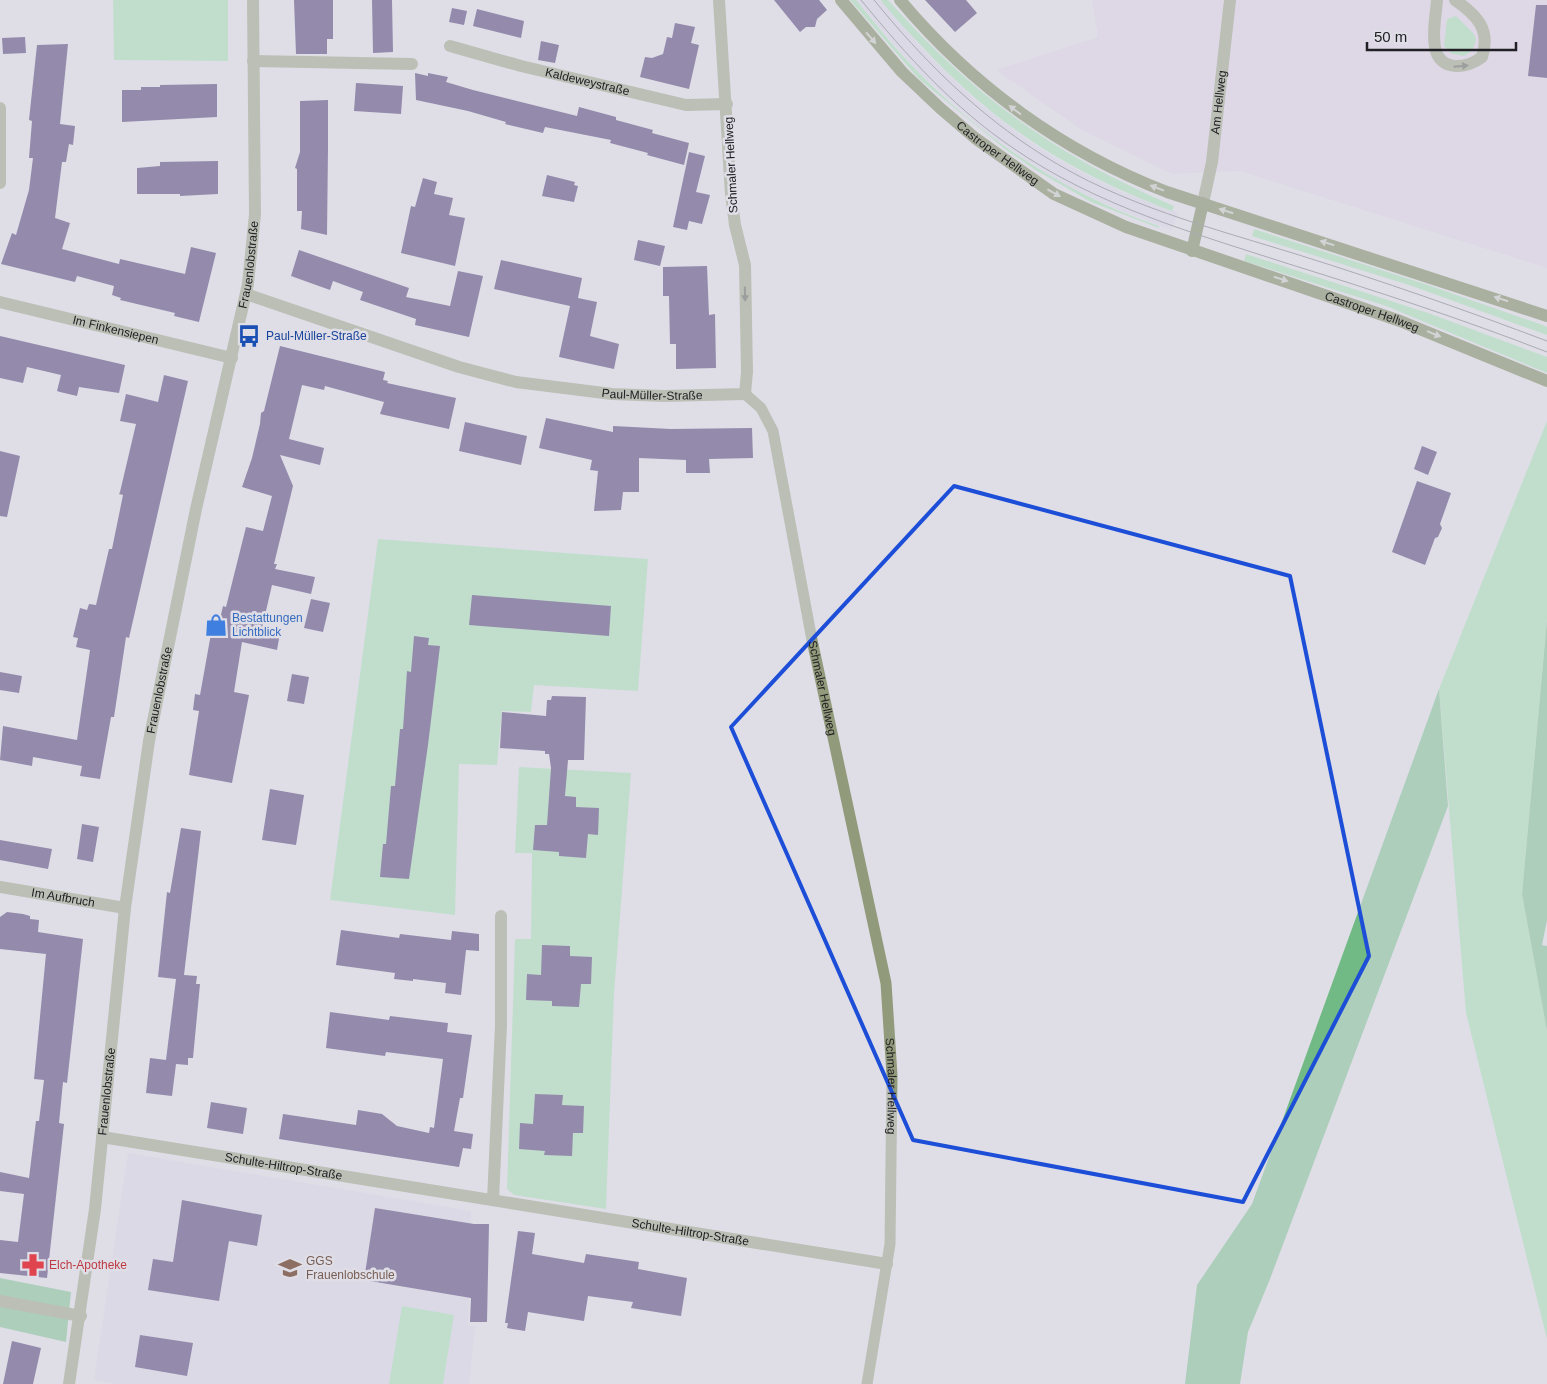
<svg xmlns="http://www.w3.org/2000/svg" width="1547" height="1384" viewBox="0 0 1547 1384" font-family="Arial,sans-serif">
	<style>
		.industrial { fill: #decfe2 }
		.built { fill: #d6d3e3 }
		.green { fill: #9edeae }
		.forest { fill: #72ba85 }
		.building { fill: #392564 }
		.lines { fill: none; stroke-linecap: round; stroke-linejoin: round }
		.service { stroke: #919a7a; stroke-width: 11 }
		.minor { stroke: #919a7a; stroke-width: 12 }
		.secondary { stroke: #6c7948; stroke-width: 12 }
		.tram { stroke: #6c6b71; stroke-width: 1 }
		.oneway { fill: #c2c5bf }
		.oneway2 { fill: #4e5146 }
		.marked { fill: none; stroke: #1d4ed8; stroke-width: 4; stroke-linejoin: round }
		.labels { text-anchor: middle; stroke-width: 5; stroke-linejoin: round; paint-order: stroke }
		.street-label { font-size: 12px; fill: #212024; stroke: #dfdee7 }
		.transit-label { font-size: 12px; fill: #164399; stroke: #dfdee7; text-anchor: start }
		.shop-label { font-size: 12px; fill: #366cbe; stroke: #dfdee7; text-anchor: start }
		.education-label { font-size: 12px; fill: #785e54; stroke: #dfdee7; text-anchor: start }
		.health-label { font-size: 12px; fill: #be3a42; stroke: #dfdee7; text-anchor: start }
	</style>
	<rect width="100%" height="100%" fill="#dfdee7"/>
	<path class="industrial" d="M1092 0H1547V268L1240 171 1172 174 1082 130 996 70 1098 37Z"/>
	<path class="built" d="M856 0H882L923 50 975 100 1027 140 1060 161 1121 192 1178 212 1172 230 1119 210 1063 184 988 134 917 71Z
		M128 1153 471 1211 468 1325 475 1327 469 1384H117L94 1380Z"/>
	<path class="green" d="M113 0H228V61L114 60Z
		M850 0H856C876 24 896 50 918 72 986 141 1068 195 1159 226V228L1091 202 1034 169 1005 149 919 79Z
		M882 0H888C976 98 1053 154 1174 206L1172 211C1042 162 971 106 881 1Z
		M1456 16 1474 34 1476 40 1472 51 1464 56 1452 54 1444 46 1447 19Z
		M1254 229 1428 285 1540 324 1547 327V335L1412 286 1252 236Z
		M1246 254 1431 314 1547 357V373L1386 306 1244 261Z
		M1547 421V620L1522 894 1547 1031V1339L1466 1013 1439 689Z
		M378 539 648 559 638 691 534 685 531 712 502 711 497 765 459 764 455 915 330 900Z
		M519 767 631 773 614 994 606 1209 514 1195 507 1189 515 939H531L532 853H515Z
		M402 1306 454 1315 443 1384H389Z"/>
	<path class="forest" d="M1547 620V920L1542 945 1547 946V1031L1522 894Z
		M1439 689 1448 806 1270 1279 1248 1332 1240 1384H1185L1197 1285 1252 1204Z
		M0 1278 71 1292 66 1342 0 1327Z"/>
	<path class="building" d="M294 0H333V39H327V54H296Z
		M372 0H392L393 52 373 53Z
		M774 0H819L827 10 817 19 815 27H806L800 32Z
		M925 0H966L977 13 955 32Z
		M1536 5H1547V78L1528 76Z
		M452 8 467 11 464 25 449 22Z
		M477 9 524 21 521 38 473 26Z
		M675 23 695 27 691 43 699 45 689 89 640 77 645 57 652 58 663 54 667 37 672 38Z
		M25 37 26 53 3 54 2 38Z
		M541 41 559 45 555 63 538 60Z
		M68 44 60 124 75 126 73 145 69 144 66 162H62L55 218 70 223 62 249 119 264 120 259 185 274 191 247 216 253 199 322 174 316 175 313 120 300 121 298 112 295 114 286 77 276 75 282 1 264 12 233 16 235 29 190 33 158H29L32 121 29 120 37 45Z
		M415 73 428 76V73L448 77 446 82 473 90 577 116 579 107 616 117V120L653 130 652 133 689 143 684 165 647 155 648 153 610 143 611 140 545 127 543 133 505 124 506 122 468 111 416 100Z
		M356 83 403 86 401 114 354 111Z
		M217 84V117L122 122V90H141V87H160V85Z
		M328 100V148L327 235 301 229 302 211H297V169L295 168 300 152V101Z
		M689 152 705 156 696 192 710 195 702 224 689 221 687 230 673 227Z
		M218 161V194L180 196V194H137V168L160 166V162Z
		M547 175 575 182 574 185 578 186 574 202 542 196Z
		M423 178 437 182 434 194 453 198 449 215 465 218 455 266 401 253 411 206 415 207Z
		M638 240 665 246 660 266 634 260Z
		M299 250 409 288 406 297 450 306 458 271 483 276 469 337 415 325 416 319 360 300 363 292 333 281 330 290 291 276Z
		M501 260 582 278 578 298 597 302 590 336 619 344 614 369 559 357 570 306 494 289Z
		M707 266 709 315 715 314 716 368 676 369V344H670L669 296H663V267Z
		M0 336 125 365 119 393 79 387 77 396 60 392 57 391 61 375 27 367 23 383 0 378Z
		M280 346 385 372 383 380 388 381 387 383 456 398 449 429 380 414 384 402 325 386 324 390 302 385 289 439 324 448 320 465 280 455 293 486 274 564H277L275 569 315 577 311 594 272 585 262 628 280 633 277 650 242 642 234 692 249 695 232 783 189 775 199 711 193 710 195 694 200 695 214 617 220 619 223 606 226 607 246 527 263 531 272 496 242 487 252 458 260 424 261 413 264 411Z
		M164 375 188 381 129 638 126 637 114 717H111L100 779 80 776 82 766 33 757 32 766 0 760 3 726 77 740 90 650 76 647 78 638 73 637 80 608 87 610 89 604 96 605 109 549H112L123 495 119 494 120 492 136 424 120 421 126 394 158 402Z
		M546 418 613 432V426L671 429 752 428 753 458 709 459 710 473H686V460L639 458V492H623L621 510 594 511 598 471 590 470 592 460 539 448Z
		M465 422 527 436 521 465 459 451Z
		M1422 446 1437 452 1428 475 1414 469Z
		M0 451 20 456 7 517 0 516Z
		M1417 481 1451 493 1440 524 1442 528 1438 537 1435 538 1425 565 1392 552Z
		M472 595 611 606 609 636 469 625Z
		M311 599 330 603 323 632 304 628Z
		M414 636 429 638 428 645 440 646 428 745 409 879 380 877 383 844H386L391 786H395L400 729H403L407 671 411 672Z
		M0 672 22 676 19 693 0 690Z
		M292 674 309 677 304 704 287 701Z
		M552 696 586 697 584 760H568L565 796 576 797V807L599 808 598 835 588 834 586 858 559 856V852L533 850 535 825H547L551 768 549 754H545V751L500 748 502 712 546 716 547 700H551Z
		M270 789 304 795 296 845 262 840Z
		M82 824 99 827 93 862 77 859Z
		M181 828 201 831 184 975 197 976 196 984H200L193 1058H188V1065L176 1064 172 1096 146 1093 150 1058 166 1060 176 979 158 977 167 892 170 893Z
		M0 840 52 849 48 869 0 860Z
		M7 912 23 914 30 916V919L39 920 38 932 83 939 67 1083 63 1082 59 1123 64 1124 47 1278 0 1273V1240L18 1242 24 1194 0 1191V1172L29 1178 36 1121H39L44 1080 34 1079 46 954 0 949V917Z
		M341 930 399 938 400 934 451 940 452 931 479 934V951L466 950 461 995 445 993 446 983 413 979V981L394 979 395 973 336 965Z
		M542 945 570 946V956L592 957 591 984H581L579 1007 552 1006V1001L526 1000 527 974 541 975Z
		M330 1012 389 1020 390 1016 448 1023 447 1032 472 1035 463 1098H460L454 1131 473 1134 471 1149 463 1148 459 1167 279 1139 283 1114 356 1125 358 1110 382 1114 397 1126 429 1133 430 1127 434 1128 443 1059 386 1052 385 1056 326 1048Z
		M535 1094 563 1095 562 1105 584 1106 583 1133H573L572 1156 544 1155 545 1151 519 1149 520 1123 533 1124Z
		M211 1102 247 1108 243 1134 207 1128Z
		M182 1200 262 1215 257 1246 229 1241 219 1301 148 1290 153 1259 173 1262Z
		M375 1208 474 1224H489L487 1322H470L471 1298 364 1280Z
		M518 1231 535 1233 532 1254 584 1263 586 1254 639 1262 638 1269 687 1278 681 1316 631 1308 633 1302 588 1296 584 1321 528 1312 525 1331 507 1328 508 1323H505Z
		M140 1335 193 1343 187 1376 135 1367Z
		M12 1341 41 1348 33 1384H3Z"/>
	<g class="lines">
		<path class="service" id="s1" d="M745 394 761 408 773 431 812 640 886 983 892 1075 890 1244 867 1384"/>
		<g class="minor">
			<path d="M1437 0C1436 15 1432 32 1435 47 1439 72 1467 69 1482 57 1491 30 1477 15 1455 0"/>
			<path id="s2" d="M450 46 521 66 686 105 727 104"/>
			<path d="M253 61 412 64"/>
			<path d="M0 108V183"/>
			<path id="s3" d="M1203 203 1212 162 1230 0"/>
			<path id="s4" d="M246 294 459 367 516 382 612 394 664 396 745 394 747 372 745 265 735 225 731 194 719 0"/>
			<path id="s5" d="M0 302 232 358"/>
			<path id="s6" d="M0 887 125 908"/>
			<path id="s7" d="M102 1137 887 1264"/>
			<path d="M493 1200 501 1025V916"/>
			<path d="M0 1301 81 1316"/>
			<path id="s8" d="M69 1384 95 1209 125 908 149 741 196 509 248 284 255 214 253 0"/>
		</g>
		<g class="secondary">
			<path id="s9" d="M841 0 902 72 940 108 975 138 1054 194 1126 227 1400 321 1547 381"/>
			<path d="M900 0C972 86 1063 152 1167 192L1547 316"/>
			<path d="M1192 251 1203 203"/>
		</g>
		<path class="tram" d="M861 0C906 55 954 108 1013 148 1097 206 1193 233 1289 264 1376 291 1462 319 1547 352
			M874 0C923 60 977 114 1044 156 1121 205 1212 228 1299 255 1382 281 1465 310 1547 341"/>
	</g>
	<defs><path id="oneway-solid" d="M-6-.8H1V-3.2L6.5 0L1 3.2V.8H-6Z" transform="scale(1.25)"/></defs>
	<g class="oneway">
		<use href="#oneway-solid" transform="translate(871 38) rotate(49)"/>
		<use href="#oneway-solid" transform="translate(1015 110) rotate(-143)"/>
		<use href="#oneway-solid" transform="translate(1157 188) rotate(-159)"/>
		<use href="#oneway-solid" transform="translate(1054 193) rotate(29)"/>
		<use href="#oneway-solid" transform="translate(1226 211) rotate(-162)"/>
		<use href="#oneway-solid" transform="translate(1327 243) rotate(-162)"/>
		<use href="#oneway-solid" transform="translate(1281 279) rotate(17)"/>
		<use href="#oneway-solid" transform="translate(1501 299) rotate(-162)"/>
		<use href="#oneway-solid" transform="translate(1434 334) rotate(22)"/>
	</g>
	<g class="oneway2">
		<use href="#oneway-solid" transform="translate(1461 66) rotate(-5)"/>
		<use href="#oneway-solid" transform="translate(745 294) rotate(89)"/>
	</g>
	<path d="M0 0H1547V1384H0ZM954 486 1290 576 1369 956 1243 1202 913 1140 731 727Z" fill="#dfdee7" fill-opacity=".55" fill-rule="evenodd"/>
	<path class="marked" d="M954 486 1290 576 1369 956 1243 1202 913 1140 731 727Z"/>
	<defs>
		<symbol id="bus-bare" viewBox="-9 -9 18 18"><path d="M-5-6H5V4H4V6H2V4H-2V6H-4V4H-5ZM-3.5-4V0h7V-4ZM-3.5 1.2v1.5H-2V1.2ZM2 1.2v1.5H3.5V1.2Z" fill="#1a4fb4" stroke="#dfdee7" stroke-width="2.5" paint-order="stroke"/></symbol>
		<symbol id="shop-bare" viewBox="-9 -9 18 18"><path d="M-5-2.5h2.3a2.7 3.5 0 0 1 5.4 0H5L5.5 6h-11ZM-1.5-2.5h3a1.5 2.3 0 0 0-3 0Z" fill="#3f7fe0" stroke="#dfdee7" stroke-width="2.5" paint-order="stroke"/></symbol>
		<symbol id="pharmacy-bare" viewBox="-9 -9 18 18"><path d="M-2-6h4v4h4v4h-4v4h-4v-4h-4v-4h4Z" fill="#e0444e" stroke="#dfdee7" stroke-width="2.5" paint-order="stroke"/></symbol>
		<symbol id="school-bare" viewBox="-9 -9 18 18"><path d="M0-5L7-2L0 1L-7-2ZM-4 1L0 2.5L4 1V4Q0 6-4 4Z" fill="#8d6e63" stroke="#dfdee7" stroke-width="2.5" paint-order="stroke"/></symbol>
	</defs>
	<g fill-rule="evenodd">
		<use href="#bus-bare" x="233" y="320" width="32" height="32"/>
		<use href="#shop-bare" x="200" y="609" width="32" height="32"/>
		<use href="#pharmacy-bare" x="17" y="1249" width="32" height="32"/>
		<use href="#school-bare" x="274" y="1252" width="32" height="32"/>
	</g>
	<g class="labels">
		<g class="street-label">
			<text dy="4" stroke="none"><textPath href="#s2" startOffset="142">Kaldeweystraße</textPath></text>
			<text dy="4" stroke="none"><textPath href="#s3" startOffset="102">Am Hellweg</textPath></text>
			<text dy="4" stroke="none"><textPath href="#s9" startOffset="220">Castroper Hellweg</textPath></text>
			<text transform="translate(731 165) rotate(-93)" y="4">Schmaler Hellweg</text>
			<text dy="4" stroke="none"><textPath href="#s8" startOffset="1135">Frauenlobstraße</textPath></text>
			<text dy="4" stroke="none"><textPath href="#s9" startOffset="629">Castroper Hellweg</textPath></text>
			<text dy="4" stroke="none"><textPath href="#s5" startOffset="119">Im Finkensiepen</textPath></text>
			<text dy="4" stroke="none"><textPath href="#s4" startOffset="421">Paul-Müller-Straße</textPath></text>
			<text dy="4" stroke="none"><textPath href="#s1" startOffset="309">Schmaler Hellweg</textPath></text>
			<text dy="4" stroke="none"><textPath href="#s8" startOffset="700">Frauenlobstraße</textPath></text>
			<text dy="4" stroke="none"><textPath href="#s6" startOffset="64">Im Aufbruch</textPath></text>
			<text dy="4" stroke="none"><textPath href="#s1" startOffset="714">Schmaler Hellweg</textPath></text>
			<text dy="4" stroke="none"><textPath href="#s8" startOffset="295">Frauenlobstraße</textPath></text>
			<text dy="4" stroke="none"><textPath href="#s7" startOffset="184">Schulte-Hiltrop-Straße</textPath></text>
			<text dy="4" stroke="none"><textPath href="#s7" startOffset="596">Schulte-Hiltrop-Straße</textPath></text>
		</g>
		<g class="transit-label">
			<text x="266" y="340">Paul-Müller-Straße</text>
		</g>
		<g class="shop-label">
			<text x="232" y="622">Bestattungen<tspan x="232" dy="14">Lichtblick</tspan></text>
		</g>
		<g class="education-label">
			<text x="306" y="1265">GGS<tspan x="306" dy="14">Frauenlobschule</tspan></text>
		</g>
		<g class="health-label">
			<text x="49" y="1269">Elch-Apotheke</text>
		</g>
	</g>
	<path d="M1367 42v8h149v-8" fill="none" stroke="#212024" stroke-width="2.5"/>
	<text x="1374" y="42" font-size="15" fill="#212024" stroke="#dfdee7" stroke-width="4" paint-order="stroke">50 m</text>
</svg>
